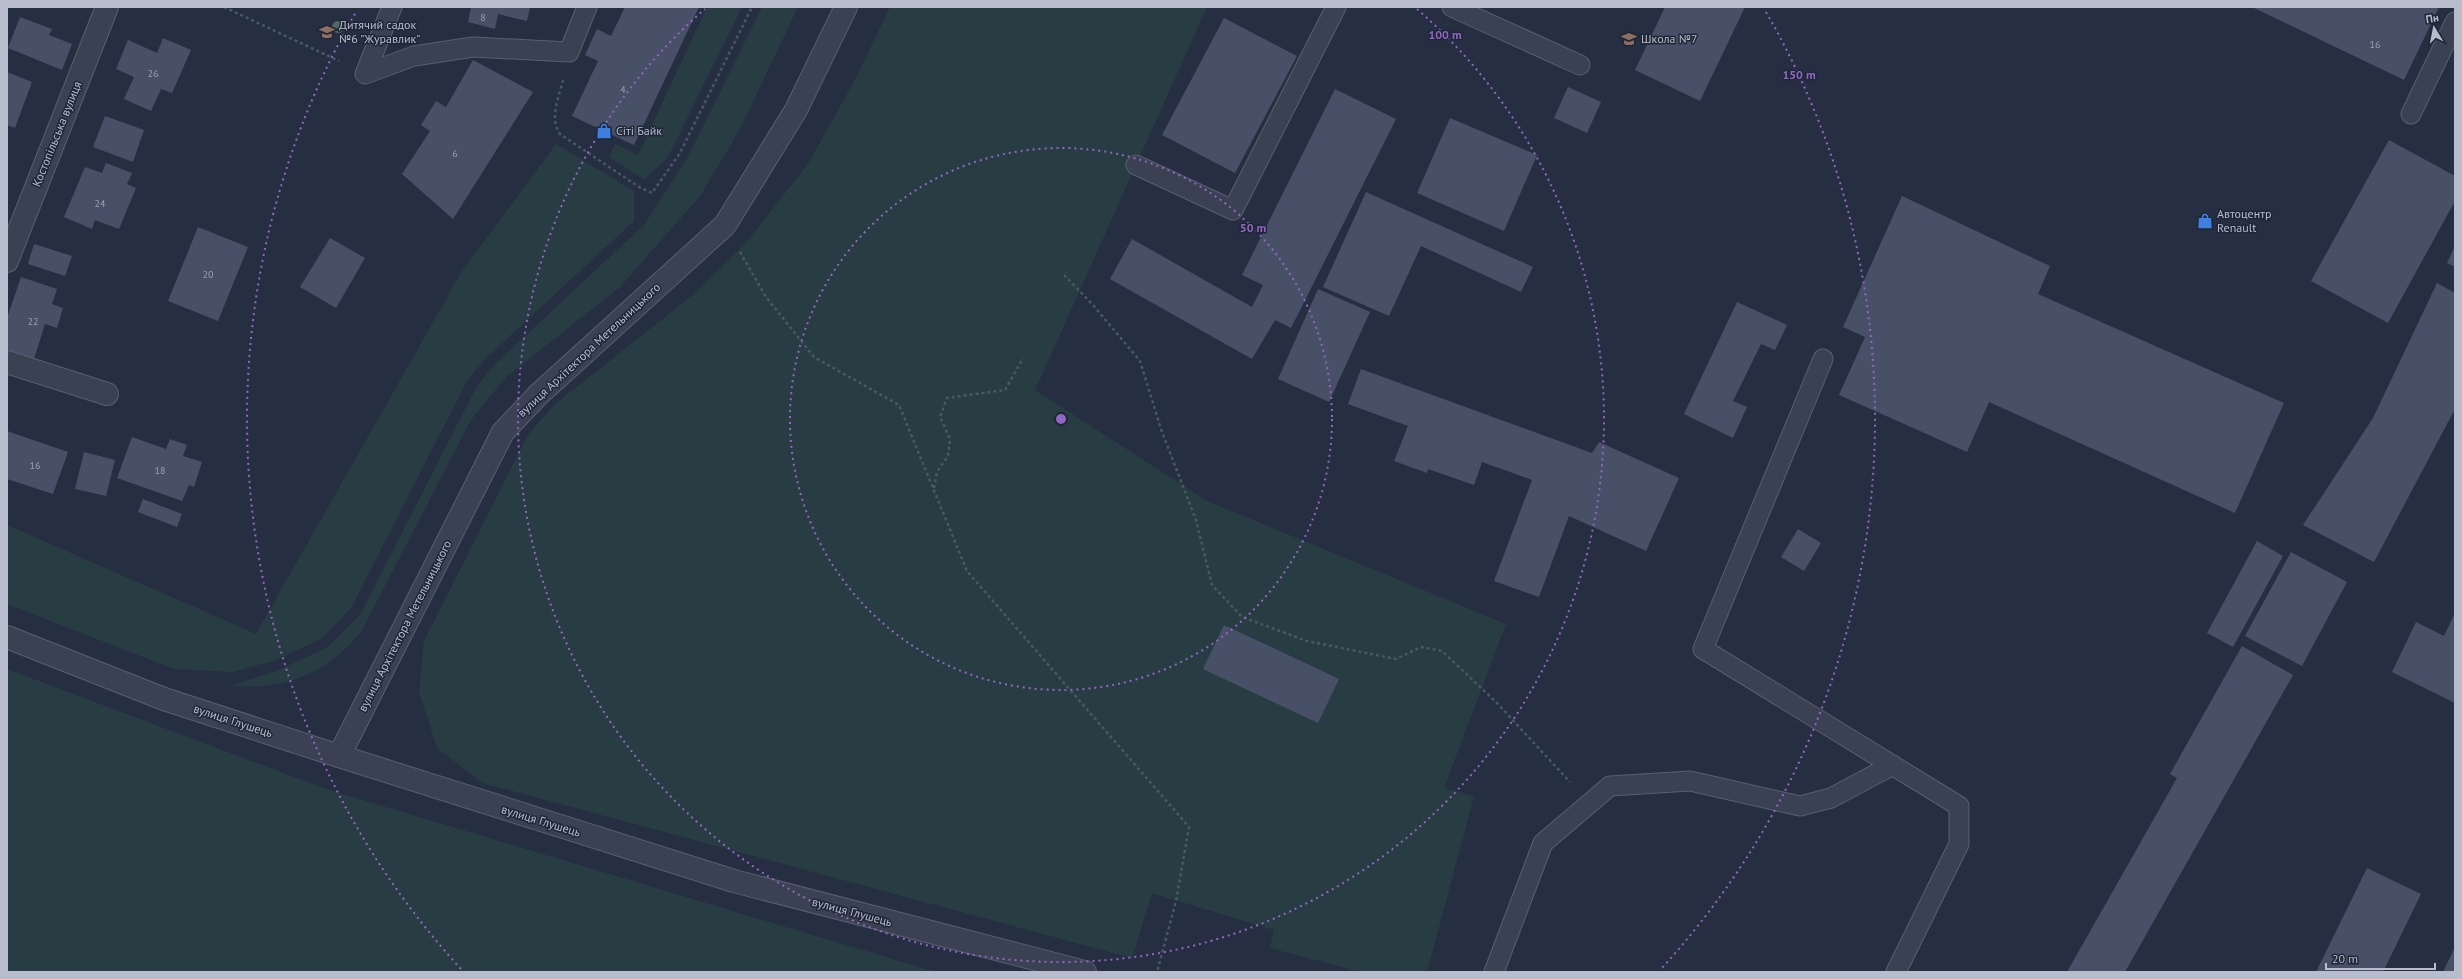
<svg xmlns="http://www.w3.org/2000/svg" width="2462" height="979" viewBox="0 0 2462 979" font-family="'PT Sans',sans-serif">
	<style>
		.green { fill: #283d43 }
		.building { fill: #475066 }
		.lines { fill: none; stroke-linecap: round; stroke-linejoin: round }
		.service-casing { stroke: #585f6f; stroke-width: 21 }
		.minor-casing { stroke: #585f6f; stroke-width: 24 }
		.tertiary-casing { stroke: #585f6f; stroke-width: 24 }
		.path { stroke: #465a60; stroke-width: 2.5; stroke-dasharray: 3 3; stroke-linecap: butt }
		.service { stroke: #3a4152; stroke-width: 19 }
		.minor { stroke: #3a4152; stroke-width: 22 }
		.tertiary { stroke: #3a4152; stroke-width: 22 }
		.tree { fill: #4e6c63 }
		.ring { fill: none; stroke: #9366c4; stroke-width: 2; stroke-dasharray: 2 4 }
		.labels { text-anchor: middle; stroke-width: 3; stroke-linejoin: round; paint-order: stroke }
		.number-label { font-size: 10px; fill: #9ba2b2 }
		.poi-label { font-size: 12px; fill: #b7bdcc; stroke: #1f2637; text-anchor: start }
		.street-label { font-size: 12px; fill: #b7bdcc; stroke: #1f2637 }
		.centre { fill: #9366c4; stroke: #1f2637; stroke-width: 2 }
		.ring-label { font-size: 12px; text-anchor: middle; font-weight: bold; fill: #9366c4; stroke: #1f2637; stroke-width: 3; stroke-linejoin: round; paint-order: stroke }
	</style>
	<rect width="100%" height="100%" fill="#262f42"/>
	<path class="green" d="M707 7H742L668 157 644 180 609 157 615 144 638 155Z
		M762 7H798L740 129 700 196 620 287 506 377 471 420 362 630C328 675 284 690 229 686L277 671 328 647 360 615 476 388 494 365 644 225 688 157Z
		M890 7H1207L1035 390 1207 501 1506 624 1444 788 1474 796 1427 972H1361L1270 948 1274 930 1152 893 1132 958 483 783 437 748 419 691 424 641 528 435 554 405 693 295 744 245 808 164 856 78Z
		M556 144 634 191V221L486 358 467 381 351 608 321 639 273 661 232 672 174 669 7 604V525L256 634 461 273Z
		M7 669 326 789 936 972H7Z"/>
	<path class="building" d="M471 7H530L527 21 498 14 495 29 468 22Z
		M625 7H699L634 145 572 116 598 61 585 55 597 29 611 36Z
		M1665 7H1745L1700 101 1635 70Z
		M2252 7H2439L2404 80Z
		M20 17 52 29 49 35 72 44 62 70 8 48Z
		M1224 18 1297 56 1235 173 1162 135Z
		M163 38 191 50 172 93 161 89 151 111 124 99 134 77 116 69 128 40 157 53Z
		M473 60 533 92 453 219 402 174 430 131 421 125 436 101 446 107Z
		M7 72 32 82 15 128 7 125Z
		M1568 87 1601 102 1587 133 1554 118Z
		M1335 89 1396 119 1291 328 1275 320 1252 359 1110 279 1132 239 1252 307 1263 285 1242 275Z
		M105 116 144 130 133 162 93 147Z
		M1450 118 1537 155 1504 231 1417 193Z
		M2389 140 2455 176V201L2388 323 2311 281Z
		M106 163 132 173 127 184 136 188 119 229 95 220 92 229 64 217 85 167 102 173Z
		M1366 192 1533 267 1521 292 1421 246 1389 316 1323 287Z
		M1902 196 2050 266 2038 294 2284 403 2235 513 1989 402 1967 452 1839 395 1865 337 1843 327Z
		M198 227 248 247 218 321 168 301Z
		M330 238 365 258 336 308 300 287Z
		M34 244 72 256 65 276 28 264Z
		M2455 246V267L2447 263Z
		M21 277 57 289 52 304 63 308 57 328 45 324 33 362 7 353V318Z
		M2437 283 2455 293V409L2374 562 2303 525 2373 418Z
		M1318 289 1370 312 1329 402 1278 379Z
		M1737 302 1787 325 1775 350 1761 344 1733 401 1747 407 1733 438 1684 414Z
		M1361 369 1592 453 1599 442 1679 478 1646 551 1569 516 1539 597 1494 581 1532 480 1482 462 1474 485 1428 469 1427 473 1394 461 1408 426 1348 404Z
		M7 431 68 452 53 494 7 479Z
		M132 437 166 449 170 439 187 445 183 456 202 462 194 487 189 485 182 501 117 478Z
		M84 452 115 460 106 496 75 489Z
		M143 499 182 514 177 527 138 512Z
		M1798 529 1821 543 1804 571 1781 557Z
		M2257 541 2283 556 2233 647 2207 633Z
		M2291 552 2347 582 2302 666 2245 636Z
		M2455 613V703L2392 672 2416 622 2444 636Z
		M1224 625 1339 679 1318 723 1203 669Z
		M2242 646 2293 675 2125 972H2067L2177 778 2170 774Z
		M2367 868 2421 894 2383 972H2316Z
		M2455 947V972H2443Z"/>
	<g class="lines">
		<defs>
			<path id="service" d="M392 7 365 74 414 56 473 47 569 52 587 7
				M1452 7 1580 65
				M2411 114 2455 22
				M1136 165 1233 210 1336 7
				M1823 359 1703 649 1959 806V844L1896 972
				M1494 972 1543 843 1610 786 1690 781 1800 806 1831 798 1893 765"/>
			<path id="minor" d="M7 261 107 7
				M7 362 107 394
				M339 756 734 881 1085 972"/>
			<path id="tertiary" d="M7 637 164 699 339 756 503 432 538 395 725 225 796 110 846 7"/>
		</defs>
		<use href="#service" class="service-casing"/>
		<use href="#minor" class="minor-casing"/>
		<use href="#tertiary" class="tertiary-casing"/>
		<path class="path" d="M224 7 339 61
			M563 80C559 97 549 119 560 134L639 187 652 193 680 153 752 7
			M740 252 766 297 814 357 899 405 967 571 1189 827 1176 901 1157 972
			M1064 275 1093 305 1140 361 1162 432 1196 520 1212 585 1242 617 1307 641 1396 659 1421 647 1442 651 1496 702 1570 782
			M934 488 937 472 948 456 950 439 940 417 947 398 1005 390 1023 358"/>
		<use href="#service" class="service"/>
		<use href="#minor" class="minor"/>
		<use href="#tertiary" class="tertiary"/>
	</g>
	<circle class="tree" cx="338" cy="27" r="6"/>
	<g class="ring">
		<circle cx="1061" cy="419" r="271"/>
		<path d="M1417 9A543 543 0 1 1 705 9"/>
		<path d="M461 969A814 814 0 0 1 356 12M1766 12A814 814 0 0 1 1661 969"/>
	</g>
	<defs>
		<symbol id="school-bare" viewBox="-9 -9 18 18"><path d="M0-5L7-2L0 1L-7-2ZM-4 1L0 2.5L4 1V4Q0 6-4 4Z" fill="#8d6e63" stroke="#1f2637" stroke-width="2.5" paint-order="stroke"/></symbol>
		<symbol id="shop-bare" viewBox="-9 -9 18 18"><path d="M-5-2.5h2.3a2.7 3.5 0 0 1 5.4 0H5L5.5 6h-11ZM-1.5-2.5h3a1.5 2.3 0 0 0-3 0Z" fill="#3f7fe0" stroke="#1f2637" stroke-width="2.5" paint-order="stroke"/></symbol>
	</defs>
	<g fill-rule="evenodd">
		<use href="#school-bare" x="316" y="21" width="22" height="22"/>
		<use href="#school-bare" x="1618" y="28" width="22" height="22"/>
		<use href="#shop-bare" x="593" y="120" width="22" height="22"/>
		<use href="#shop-bare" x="2194" y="210" width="22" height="22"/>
	</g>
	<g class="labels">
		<g class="number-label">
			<text x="483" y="21">8</text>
			<text x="2375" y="48">16</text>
			<text x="153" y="77">26</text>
			<text x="623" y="93">4</text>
			<text x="455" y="157">6</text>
			<text x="100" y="207">24</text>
			<text x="208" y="278">20</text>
			<text x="33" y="325">22</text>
			<text x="35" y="469">16</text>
			<text x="160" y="474">18</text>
		</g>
		<g class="poi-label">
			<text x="339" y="29">Дитячий садок<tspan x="339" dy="14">№6 "Журавлик"</tspan></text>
			<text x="1641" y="43">Школа №7</text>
			<text x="616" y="135">Сіті Байк</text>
			<text x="2217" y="218">Автоцентр<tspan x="2217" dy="14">Renault</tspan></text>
		</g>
		<g class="street-label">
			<text transform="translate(57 134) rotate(-68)" y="4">Костопільська вулиця</text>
			<text transform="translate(589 350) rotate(-43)" y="4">вулиця Архітектора Метельницького</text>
			<text transform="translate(405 626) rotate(-63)" y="4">вулиця Архітектора Метельницького</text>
			<text transform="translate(233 721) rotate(18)" y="4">вулиця Глушець</text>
			<text transform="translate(541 821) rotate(17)" y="4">вулиця Глушець</text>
			<text transform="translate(852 912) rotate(15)" y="4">вулиця Глушець</text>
		</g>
	</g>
	<circle cx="1061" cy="419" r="6" class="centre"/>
	<g class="ring-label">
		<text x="1445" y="39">100 m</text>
		<text x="1799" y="79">150 m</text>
		<text x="1253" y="232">50 m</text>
	</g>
	<rect width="2462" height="979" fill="none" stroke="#b7bdcc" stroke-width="16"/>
	<g transform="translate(2434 28) rotate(350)" stroke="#1f2637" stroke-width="3" paint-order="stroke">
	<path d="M0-3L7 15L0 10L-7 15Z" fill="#b7bdcc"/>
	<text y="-6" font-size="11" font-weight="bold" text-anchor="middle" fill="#b7bdcc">Пн</text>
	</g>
	<path d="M2326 963v6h109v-6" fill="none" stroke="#b7bdcc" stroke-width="2"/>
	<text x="2332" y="963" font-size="12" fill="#b7bdcc" stroke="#1f2637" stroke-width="3" paint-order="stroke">20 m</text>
</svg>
